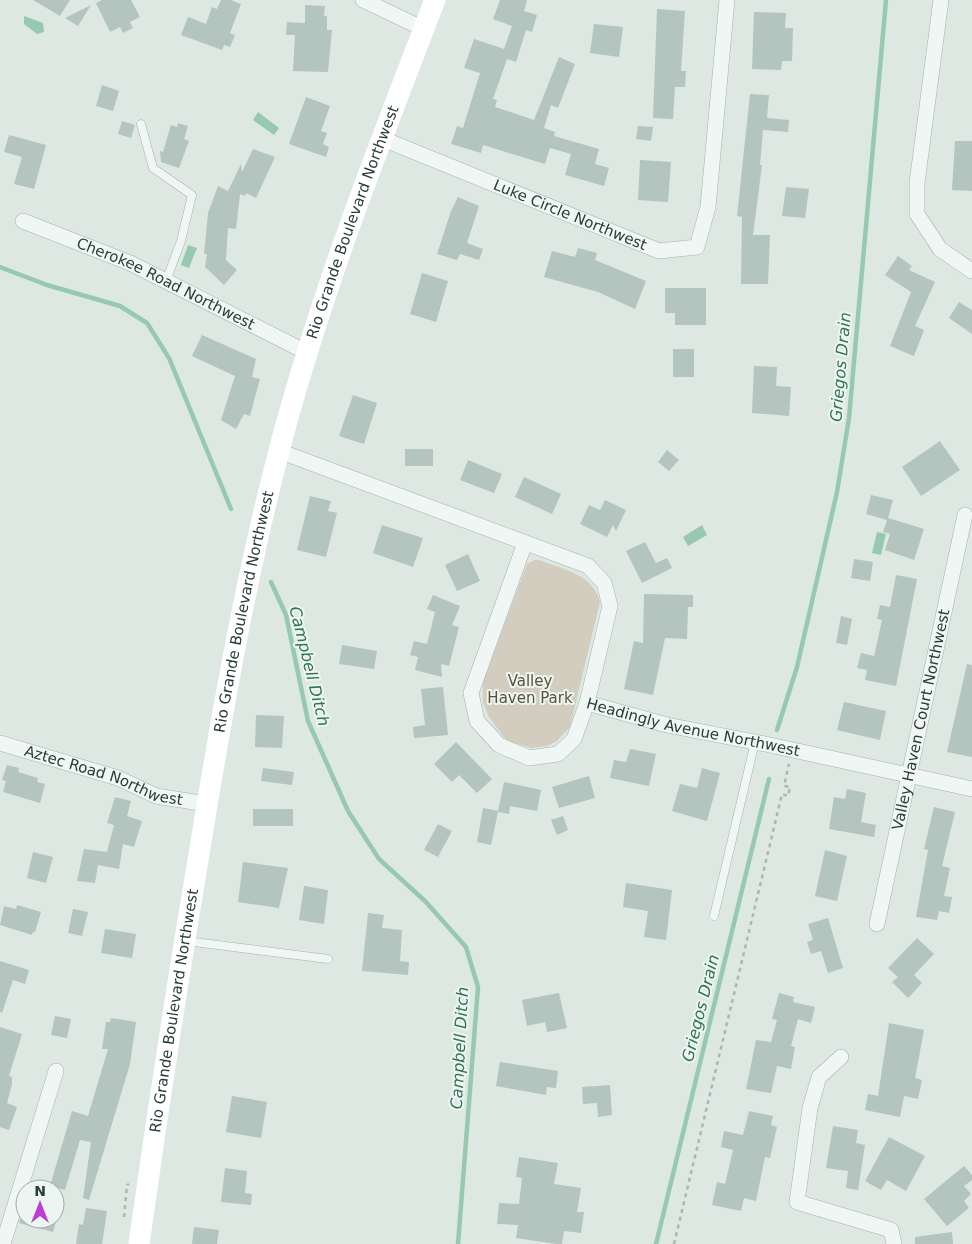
<svg xmlns="http://www.w3.org/2000/svg" width="972" height="1244" viewBox="0 0 972 1244" font-family="'DejaVu Sans',sans-serif">
	<style>
		.green { fill: #d2cdbe }
		.water { fill: #97c9b1 }
		.lines { fill: none; stroke-linecap: round; stroke-linejoin: round }
		.stream { stroke: #97c9b1; stroke-width: 4.5 }
		.building { fill: #b4c4be }
		.lane-casing { stroke: #a2b2ac; stroke-width: 9 }
		.street-casing { stroke: #a2b2ac; stroke-width: 16 }
		.path { stroke: #abb7b3; stroke-width: 2.5; stroke-dasharray: 4 4; stroke-linecap: butt }
		.lane { stroke: #f0f6f4; stroke-width: 8 }
		.street { stroke: #f0f6f4; stroke-width: 15 }
		.secondary { stroke: #fff; stroke-width: 21 }
		.labels { text-anchor: middle; stroke-width: 4; stroke-linejoin: round; paint-order: stroke }
		.street-label { font-size: 15px; fill: #263e36; stroke: #edf5f2 }
		.park-label { font-size: 15px; fill: #5a5333; stroke: #edf5f2 }
		.water-label { font-size: 16px; font-style: italic; fill: #307355; stroke: #edf5f2 }
	</style>
	<rect width="100%" height="100%" fill="#dde8e3"/>
	<path class="green" d="M534 560H539C564 570 593 574 600 602L570 727 557 741 547 746 531 748 507 741 489 717 483 703V682L527 564Z"/>
	<path class="water" d="M24 16 43 23 44 32 37 34 24 24Z
		M258 112 279 128 274 135 253 120Z
		M188 245 197 248 189 268 181 265Z
		M702 525 707 535 688 546 683 537Z
		M877 532 886 534 881 555 872 553Z"/>
	<g class="lines">
		<path class="stream" d="M0 267 47 285 120 306 147 323 169 358 231 509
			M271 582 286 615 308 721 348 811 379 859 425 901 466 947 478 987 458 1244
			M777 730 797 667 837 492 849 418 886 0
			M656 1244 769 779"/>
	</g>
	<path class="building" d="M33 0H70L60 16Z
		M102 0H131L140 17 130 22 133 28 123 33 120 27 110 32 96 3Z
		M221 0H231L241 4 230 33 235 35 230 47 224 45 222 50 181 35 188 17 206 24 212 7 217 9Z
		M500 0H527L524 11 537 15 532 32 526 30 516 62 507 59 493 99 497 100 495 107 534 120 559 57 575 64 558 108 551 105 544 128 555 132 554 136 599 149 595 164 609 168 604 186 565 175 571 154 550 148 545 164 483 145 481 153 451 144 457 126 463 128 480 73 464 68 474 39 504 49 512 26 493 19Z
		M91 5 78 26 65 18Z
		M305 5 325 6 324 16H327V30H332L328 72 293 71 295 35H286L287 22 305 23Z
		M657 9 685 11 681 71H686L685 87H675L673 119 653 118Z
		M754 12 786 13 785 28H793L792 61H782L781 70 752 69Z
		M594 24 623 27 619 57 590 53Z
		M102 85 119 91 113 111 96 106Z
		M750 94 769 95 767 118 789 120 788 132 763 130 760 165H762L753 235H770L768 284H741L742 217 737 216Z
		M306 97 330 106 321 131 327 133 323 144 329 147 326 157 289 144Z
		M122 121 135 125 131 138 118 134Z
		M178 123 188 126 184 139 189 141 179 168 161 162 160 151 163 152 171 125 177 127Z
		M638 126 653 127 651 141 636 139Z
		M9 135 46 145 34 189 14 184 22 157 4 152Z
		M955 141H972V191L952 190Z
		M253 149 275 157 256 198 246 193 245 196 240 194 236 229 228 228 226 260 237 270 224 285 205 267 207 254H204L208 213 218 186 228 191 241 164 242 172Z
		M640 160 671 162 668 202 638 200Z
		M786 187 809 189 805 218 782 216Z
		M458 197 479 206 467 243 483 249 479 260 460 254 457 260 437 254 451 211Z
		M578 248 597 253 595 260 646 281 635 309 598 292 544 277 552 251 575 257Z
		M898 256 912 266 909 270 935 282 915 326 924 330 914 356 890 346 911 292 885 275Z
		M422 273 448 281 436 322 410 314Z
		M665 288H706V325H675V313H665Z
		M959 302 972 310V334L949 318Z
		M202 335 256 359 252 377 260 379 250 416 244 414 236 429 221 420 235 376 192 356Z
		M673 349H694V377H673Z
		M754 366 777 367 776 386 791 387 789 416 752 413Z
		M353 395 377 403 364 444 339 436Z
		M940 441 960 470 921 496 902 467Z
		M405 449H433V466H405Z
		M667 450 679 460 669 471 658 462Z
		M468 460 502 474 494 493 460 480Z
		M524 477 561 494 552 514 515 497Z
		M871 495 893 500 888 518 924 529 914 560 885 550 890 534 883 532 887 520 866 514Z
		M310 496 331 501 328 511 337 513 326 557 297 550Z
		M605 500 626 510 616 531 613 525 607 537 580 524 589 505 600 510Z
		M382 525 423 538 413 567 373 553Z
		M645 542 656 563 667 558 672 568 642 583 626 551Z
		M468 554 480 581 457 591 445 565Z
		M854 559 873 562 870 581 851 578Z
		M896 575 917 579 896 686 865 680 867 670 857 668 861 653 874 656 882 620 877 619 880 605 890 607Z
		M644 594 693 595V607H688L687 639 665 638 653 695 624 689 634 641 643 643Z
		M433 595 460 606 452 625 459 627 449 666 441 664 442 677 415 670 418 657 410 655 414 641 427 644 435 612 427 609Z
		M841 616 852 619 847 645 836 643Z
		M342 645 377 651 374 669 339 664Z
		M967 664 972 665V757L947 752Z
		M443 687 448 735 414 738 413 727 425 725 421 689Z
		M844 702 886 711 880 740 837 730Z
		M256 715 284 716 282 748 255 747Z
		M456 742 492 779 477 793 459 775 452 782 434 764Z
		M630 749 656 754 649 786 610 778 614 760 626 762Z
		M7 765 19 768 18 772 38 778 37 782 45 784 40 803 3 792 6 781 2 780Z
		M263 768 294 772 292 785 261 781Z
		M702 768 720 773 707 821 672 811 680 784 697 788Z
		M589 776 595 798 559 808 552 787Z
		M504 782 541 790 537 811 510 806 509 814 498 812 491 845 477 842 483 808 498 811Z
		M847 789 866 793 861 822 876 825 874 837 829 829 834 797 845 799Z
		M115 797 131 801 127 816 142 821 134 847 123 844 119 869 98 865 95 883 77 881 84 849 107 852 114 825 107 823Z
		M934 807 955 812 942 866 950 868 944 896 952 897 949 913 939 911 937 920 916 917 928 850 924 849Z
		M253 809H293V826H253Z
		M563 816 568 830 557 835 551 820Z
		M438 824 452 831 438 857 424 850Z
		M825 850 847 856 837 901 815 896Z
		M33 852 53 857 46 883 27 878Z
		M243 862 288 868 279 908 238 902Z
		M626 883 672 890 666 940 644 937 648 911 623 907Z
		M304 886 328 890 324 924 299 920Z
		M17 905 41 912 35 932H33L32 935 0 925 4 906 16 909Z
		M73 909 88 912 82 936 68 933Z
		M368 913 384 915 382 928 402 930 400 961 409 962 408 975 362 971Z
		M828 918 843 968 828 973 821 951 811 954 807 942 813 940 808 924Z
		M105 929 136 934 132 958 101 953Z
		M917 938 934 954 914 975 922 983 908 998 892 982 898 977 888 968Z
		M0 961 29 970 25 984 13 980 2 1013 0 1012Z
		M559 993 567 1028 547 1032 545 1022 527 1026 522 1000Z
		M779 993 794 997 793 1002 815 1007 811 1023 798 1019 791 1046 795 1047 791 1069 777 1066 771 1093 746 1089 756 1040 771 1042 777 1020 772 1019Z
		M55 1016 71 1019 67 1038 51 1035Z
		M111 1018 136 1022 130 1064 89 1200 83 1198 91 1142 80 1140 65 1190 50 1186 72 1111 88 1116 108 1049H102L106 1022H110Z
		M889 1023 924 1030 915 1078 922 1080 918 1099 904 1096 900 1117 865 1110 868 1094 878 1096Z
		M0 1027 22 1034 9 1076 12 1077V1084L7 1103 17 1107 9 1130 0 1127Z
		M500 1062 558 1071 556 1088 547 1087 546 1095 496 1086Z
		M610 1085 612 1115 598 1117 597 1103 583 1104 582 1087Z
		M232 1096 267 1102 261 1138 226 1132Z
		M749 1111 773 1116 771 1125 777 1127 770 1158 765 1157 756 1201 744 1198 741 1211 712 1205 717 1182 725 1184 733 1150 721 1147 724 1131 743 1135Z
		M833 1126 858 1130 856 1143 865 1145 858 1190 846 1188 848 1171 826 1168Z
		M889 1137 925 1156 906 1191 887 1180 881 1190 865 1181Z
		M519 1157 558 1163 554 1184 581 1188 577 1212H584L581 1233 564 1231 562 1244H556L516 1238 518 1225 497 1224 499 1203 519 1204 522 1178 516 1177Z
		M964 1166 972 1175V1180L964 1186 971 1194 964 1201 969 1208 947 1226 924 1199Z
		M225 1168 247 1171 245 1193 252 1194 251 1205 221 1202Z
		M86 1208 107 1211 102 1244H76L79 1224 83 1225Z
		M20 1219H57L53 1232 19 1223Z
		M194 1227 219 1230 217 1244H192Z
		M952 1232 953 1244H915V1237Z"/>
	<g class="lines">
		<defs>
			<path id="lane" d="M141 124 153 168 192 195 181 241 166 281
				M714 916 755 742
				M186 941 328 959"/>
			<g id="street">
				<path d="M363 0 424 29"/>
				<path d="M941 0 917 183V214L940 249 972 271"/>
				<path id="s1" d="M383 139 659 251 697 247 708 207 727 0"/>
				<path id="s2" d="M23 221 130 263 306 352"/>
				<path d="M279 451 588 566 604 583 610 606 587 703 574 739 558 754 529 758 499 745 477 721 471 693 525 543"/>
				<path id="s3" d="M587 703 667 725 770 745 972 789"/>
				<path id="s4" d="M0 743 118 778 156 796 207 804"/>
				<path id="s5" d="M877 924 965 515"/>
				<path d="M841 1057 819 1077 810 1108 797 1202 891 1230 894 1244"/>
				<path d="M3 1244 56 1071"/>
			</g>
		</defs>
		<use href="#lane" class="lane-casing"/>
		<use href="#street" class="street-casing"/>
		<path class="path" d="M124 1217 127 1185 129 1184
			M674 1244 782 794 788 796 790 787 784 786 789 764"/>
		<use href="#lane" class="lane"/>
		<use href="#street" class="street"/>
		<path class="secondary" id="s6" d="M139 1244C158 1108 179 972 202 836 223 707 246 577 279 451 319 297 378 148 435 0"/>
	</g>
	<g class="labels">
		<g class="street-label">
			<text dy="5" stroke="none"><textPath href="#s1" startOffset="202">Luke Circle Northwest</textPath></text>
			<text dy="5" stroke="none"><textPath href="#s6" startOffset="1046">Rio Grande Boulevard Northwest</textPath></text>
			<text dy="5" stroke="none"><textPath href="#s2" startOffset="156">Cherokee Road Northwest</textPath></text>
			<text dy="5" stroke="none"><textPath href="#s6" startOffset="641">Rio Grande Boulevard Northwest</textPath></text>
			<text dy="5" stroke="none"><textPath href="#s5" startOffset="209">Valley Haven Court Northwest</textPath></text>
			<text dy="5" stroke="none"><textPath href="#s3" startOffset="109">Headingly Avenue Northwest</textPath></text>
			<text dy="5" stroke="none"><textPath href="#s4" startOffset="109">Aztec Road Northwest</textPath></text>
			<text dy="5" stroke="none"><textPath href="#s6" startOffset="236">Rio Grande Boulevard Northwest</textPath></text>
		</g>
		<g class="park-label">
			<text x="530" y="686">Valley<tspan x="530" dy="17">Haven Park</tspan></text>
		</g>
		<g class="water-label">
			<text transform="translate(840 367) rotate(-85)" y="6">Griegos Drain</text>
			<text transform="translate(310 666) rotate(76)" y="6">Campbell Ditch</text>
			<text transform="translate(700 1008) rotate(-76)" y="6">Griegos Drain</text>
			<text transform="translate(459 1048) rotate(-87)" y="6">Campbell Ditch</text>
		</g>
	</g>
	<g transform="translate(40 1204)"><circle r="24" fill="#edf5f2" stroke="#9daca7"/>
	<path d="M0-4L9 19L0 12L-9 19Z" fill="#bb3ed1"/>
	<text y="-8" font-size="14" font-weight="bold" text-anchor="middle" fill="#263e36">N</text>
	</g>
</svg>
